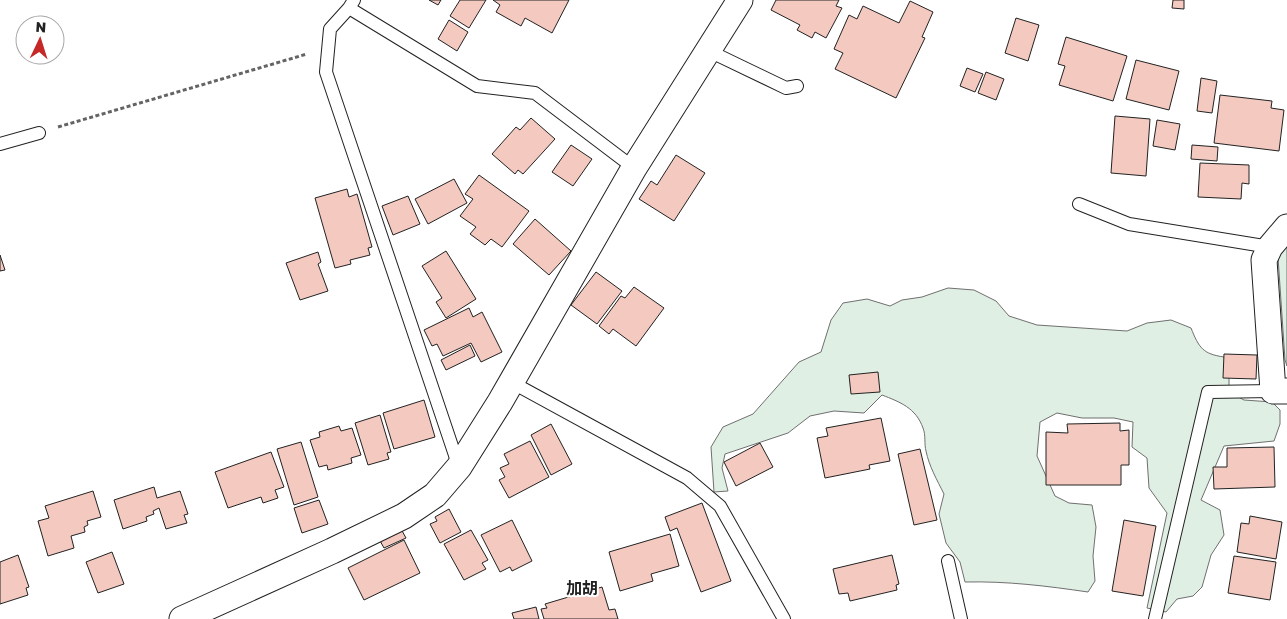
<svg xmlns="http://www.w3.org/2000/svg" width="1287" height="619" viewBox="0 0 1287 619" font-family="'Golos Text','Noto Sans JP',sans-serif">
	<style>
		.green { fill: #e0efe3; stroke: #6f6f6f }
		.building { fill: #f3c9c0; stroke: #222 }
		.lines { fill: none; stroke-linecap: round; stroke-linejoin: round }
		.service-casing { stroke: #222; stroke-width: 14 }
		.minor-casing { stroke: #222; stroke-width: 27 }
		.path { stroke: #646464; stroke-width: 3; stroke-dasharray: 4 2.5; stroke-linecap: butt }
		.service { stroke: #fff; stroke-width: 12 }
		.minor { stroke: #fff; stroke-width: 25 }
		.labels { text-anchor: middle; stroke-width: 4; stroke-linejoin: round; paint-order: stroke }
		.quarter-label { font-size: 16px; font-weight: bold; fill: #222; stroke: #fff }
	</style>
	<rect width="100%" height="100%" fill="#fff"/>
	<path class="green" d="M1287 243V366L1285 360 1278 257Z
		M948 288 974 290 996 301 1009 316 1037 325 1127 331 1147 323 1171 320 1191 328C1199 348 1203 354 1224 357L1229 378V392L1244 400 1272 402 1280 410V424L1274 441 1224 446 1201 500 1220 510 1224 535 1211 555 1202 587 1193 596 1177 599 1166 612 1147 608 1167 513 1149 488 1147 458 1132 447 1133 422 1114 418H1082L1057 413 1040 422 1037 456 1055 496 1069 503 1092 505 1096 527 1093 556 1095 581 1088 592C1047 586 1007 581 965 582L960 562 946 543 939 514 944 494C937 480 929 466 926 451 924 444 926 435 923 428 916 408 900 402 882 395L864 413 834 411 810 416 788 433 725 454 722 468 728 491 714 492 711 447 723 427 753 414 799 362 821 352 831 320 843 303 867 299 890 306 902 300 922 297Z"/>
	<path class="building" d="M429 0H441L438 5Z
		M460 0H486L469 28 450 16Z
		M493 0H569L552 33 525 18 521 26 496 12 500 5Z
		M776 0H839L836 6 842 8 826 38 815 32 812 38 797 30 800 25 771 10Z
		M1173 0H1184V9L1172 8Z
		M910 1 933 12 922 37 925 38 896 98 835 69 843 53 834 49 849 15 857 19 863 6 899 23Z
		M1016 18 1039 25 1028 61 1005 53Z
		M449 20 468 32 457 51 438 39Z
		M1066 37 1127 56 1113 101 1059 85 1065 66 1058 64Z
		M1136 60 1179 71 1169 110 1126 99Z
		M967 68 983 74 975 92 960 86Z
		M986 72 1004 79 996 100 978 93Z
		M1201 78 1217 81 1212 113 1197 111Z
		M1220 95 1272 101 1271 108 1284 110 1279 151 1214 143Z
		M1115 116 1150 119 1146 176 1111 173Z
		M531 118 555 139 523 174 518 170 515 174 492 154 516 127 520 130Z
		M1157 120 1180 124 1175 150 1153 146Z
		M571 145 592 159 573 186 552 172Z
		M1192 145 1218 147 1217 161 1191 159Z
		M676 155 705 173 674 221 639 199 651 181 657 185Z
		M1200 163 1249 165V184L1242 183 1241 199 1198 197Z
		M479 175 529 211 502 247 491 239 485 245 470 234 476 227 460 216 473 199 465 194Z
		M454 179 467 203 428 224 415 199Z
		M347 189 349 197 357 194 372 247 368 248 370 255 350 260 351 264 335 268 315 198Z
		M408 196 420 224 393 235 382 206Z
		M535 219 571 251 549 275 513 244Z
		M446 251 476 299 446 318 436 302 442 298 422 266Z
		M318 252 321 262 318 264 328 291 300 300 286 263Z
		M0 255 5 270 0 271Z
		M596 272 622 291 597 324 571 305Z
		M634 287 664 308 636 346 613 329 609 334 599 326 621 296 625 298Z
		M469 308 473 317 482 312 502 352 481 362 471 343 443 356 437 344 432 346 424 330Z
		M470 345 475 356 446 370 441 360Z
		M1224 354 1257 355 1256 379 1223 378Z
		M878 372 880 392 851 394 849 375Z
		M424 400 435 437 394 449 383 413Z
		M380 415 391 452 387 453 389 459 368 465 355 423Z
		M881 418 890 461 869 465 870 469 825 478 817 438 828 436 826 428Z
		M1120 423V431L1129 430V465H1121V485H1046V432L1068 433 1067 424Z
		M551 424 572 464 551 475 531 435Z
		M339 426 341 431 352 428 361 455 351 458 352 463 328 470 327 465 319 467 310 440 320 437 319 432Z
		M530 441 549 477 509 498 499 480 505 477 500 468 509 464 504 454Z
		M301 442 318 497 294 505 277 449Z
		M760 443 773 467 736 486 724 462Z
		M1274 447 1275 487 1214 489 1213 467H1227V448Z
		M920 449 937 520 914 525 898 454Z
		M271 452 284 487 275 490 278 498 263 503 261 497 228 508 215 472Z
		M154 487 157 498 180 491 188 514 184 515 187 523 166 529 159 508 153 511 154 514 146 517 147 521 123 529 114 500Z
		M93 491 101 517 87 521 88 525 84 527 85 532 71 536 74 548 48 556 38 521 49 518 45 506Z
		M319 500 328 524 302 533 294 508Z
		M702 503 731 581 701 592 677 528 670 531 665 517Z
		M449 509 461 532 440 543 430 524 437 521 435 517Z
		M1250 516 1282 522 1276 559 1237 552 1241 523 1249 524Z
		M512 520 532 561 512 571 510 567 500 572 481 535Z
		M1124 520 1156 526 1143 596 1112 591Z
		M401 529 406 538 384 548 379 539Z
		M471 530 488 560 482 563 486 569 464 580 444 544Z
		M670 534 679 566 651 574 653 581 620 591 609 552Z
		M404 540 420 573 364 600 348 568Z
		M112 552 124 584 98 593 86 562Z
		M18 555 29 587 26 588 28 595 0 604V562Z
		M892 555 899 584 896 585 897 590 850 601 848 593 839 594 833 569Z
		M1234 556 1276 562 1270 600 1228 593Z
		M602 587 609 610 615 609 618 619H544L541 609 547 608 545 604Z
		M536 607 539 619H514L512 613Z"/>
	<g class="lines">
		<defs>
			<path id="service" d="M354 0 349 8 330 29 326 72 459 467
				M349 8 477 86 535 93 634 168
				M709 51 786 88 797 86
				M0 144 39 133
				M1079 204 1129 224 1270 247
				M511 382 687 478 720 506 784 619
				M948 561 961 619
				M1155 619 1208 392 1273 391"/>
			<path id="minor" d="M1287 227 1270 247 1264 260 1273 391H1287
				M182 619 332 551 404 516 435 495 459 467 500 402 634 168 740 0"/>
		</defs>
		<use href="#service" class="service-casing"/>
		<use href="#minor" class="minor-casing"/>
		<path class="path" d="M58 127 307 54"/>
		<use href="#service" class="service"/>
		<use href="#minor" class="minor"/>
	</g>
	<g class="labels">
		<g class="quarter-label">
			<text x="582" y="594">加胡</text>
		</g>
	</g>
	<g transform="translate(40 40) rotate(4)"><circle r="24" fill="#ffffff" stroke="#a7a7a7"/>
	<path d="M0-4L9 19L0 12L-9 19Z" fill="#c62828"/>
	<text y="-8" font-size="14" font-weight="bold" text-anchor="middle" fill="#222222">N</text>
	</g>
</svg>
